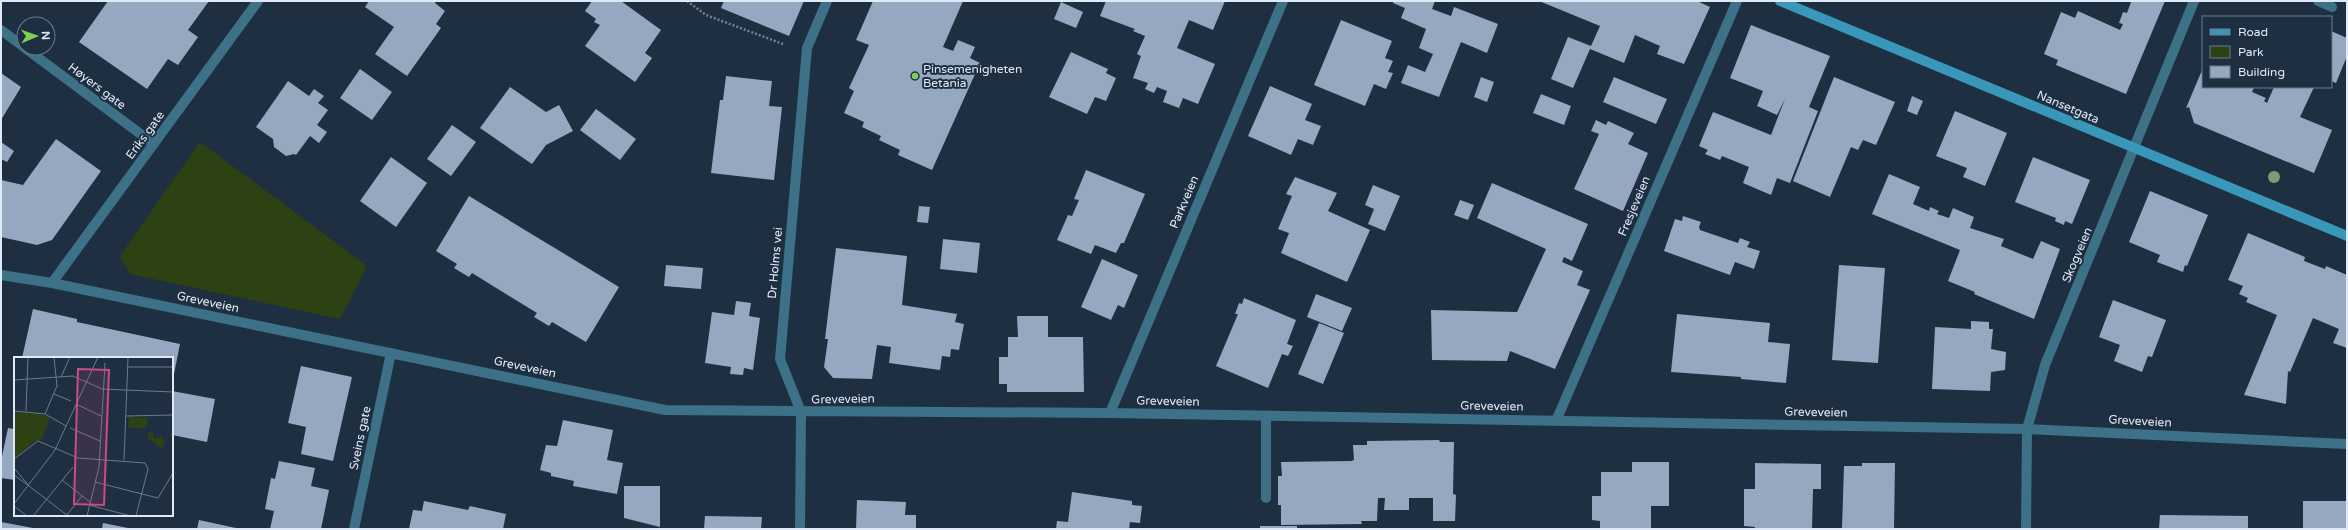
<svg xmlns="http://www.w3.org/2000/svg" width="2348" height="530" viewBox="0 0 2348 530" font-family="'Varela Round',sans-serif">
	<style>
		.green { fill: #2d4213 }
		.building { fill: #95a8c0 }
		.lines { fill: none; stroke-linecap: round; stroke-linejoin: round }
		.path { stroke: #768393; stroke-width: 2.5; stroke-dasharray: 2 2; stroke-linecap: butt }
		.service { stroke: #3c7187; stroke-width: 10 }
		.minor { stroke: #3c7187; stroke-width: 10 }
		.secondary { stroke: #3997ba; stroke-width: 10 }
		.tree { fill: #7c9a75 }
		.poi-dot { fill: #7ad157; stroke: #1f2f42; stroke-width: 1.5 }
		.labels { text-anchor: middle; stroke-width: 4; stroke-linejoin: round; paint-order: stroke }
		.poi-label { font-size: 12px; fill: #e0eaf6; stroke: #1f2f42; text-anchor: start }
		.street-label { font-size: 12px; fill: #e0eaf6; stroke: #1f2f42 }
		.inset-road { fill: none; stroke: #6c7a8a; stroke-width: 1 }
		.view { fill: #ca4c82; fill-opacity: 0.15; stroke: #ca4c82; stroke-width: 2 }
		.inset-edge { fill: none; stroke: #e0eaf6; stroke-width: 2 }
	</style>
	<rect width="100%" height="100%" fill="#1f2f42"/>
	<path class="green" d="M200 142 367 266 340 319 130 274 120 256Z"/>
	<path class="building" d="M108 1H209L188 30 198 37 178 65 168 59 147 89 79 42Z
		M369 1H436L435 3 445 11 436 24 441 28 407 76 375 54 394 27 365 7Z
		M592 1H621L661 30 645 53 652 58 635 82 585 46 600 25 594 22 596 19 585 11Z
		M724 1H804L789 36 721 8Z
		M873 1H963L943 47 953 51 958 40 975 47 970 58 980 63 932 170 898 155 900 150 879 140 881 136 862 127 864 122 844 113 854 91 849 88 869 45 856 40Z
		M1106 1H1225L1213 30 1189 20 1177 48 1215 64 1198 104 1183 98 1179 108 1163 102 1167 91 1157 87 1154 93 1145 89 1148 83 1133 78 1141 56 1137 54 1145 36 1133 31 1135 29 1100 16Z
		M1393 1H1435L1432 9 1451 16 1454 7 1498 24 1487 53 1461 42 1439 97 1401 83 1408 65 1425 72 1433 54 1419 48 1426 29 1401 18 1405 8 1393 3Z
		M1539 1H1697L1710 7 1684 64 1657 54 1660 46 1635 35 1624 63 1590 49 1573 88 1551 79 1568 37 1591 46 1600 26Z
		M2128 1H2165L2126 94 2056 65 2058 60 2044 54 2061 12 2075 18 2078 11 2120 30 2123 24 2119 23 2123 12 2127 13 2131 2Z
		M1061 2 1083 12 1076 28 1054 19Z
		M1341 20 1392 41 1385 58 1393 61 1388 72 1393 73 1386 89 1374 84 1365 106 1314 85Z
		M1751 25 1830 56 1809 107 1818 111 1790 183 1777 178 1771 195 1743 183 1749 167 1722 156 1720 160 1705 154 1708 150 1699 146 1713 112 1771 135 1785 99 1777 115 1757 106 1763 91 1730 78Z
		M2331 31 2347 38V56L2336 83 2331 81Z
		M1071 52 1108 69 1106 73 1116 78 1106 101 1095 97 1087 114 1049 97Z
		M2203 68V87H2254L2252 92 2266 98 2264 101 2267 103 2274 87H2314L2300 117 2332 130 2314 173 2194 123 2189 107 2186 108Z
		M360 69 392 92 372 120 340 98Z
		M1 73 21 87 1 120Z
		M726 76 772 81 769 106 782 107 774 180 711 173 720 100H723Z
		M1481 77 1494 82 1487 102 1474 97Z
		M1614 77 1667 99 1656 124 1603 102Z
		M1834 77 1895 102 1876 145 1863 140 1858 150 1851 147 1830 197 1793 181Z
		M288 81 309 96 314 89 324 96 318 103 328 110 317 125 327 132 319 143 310 136 296 155 294 154 286 156 274 147 273 139 256 127Z
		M1270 86 1312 104 1305 120 1321 126 1313 145 1298 139 1291 155 1248 136Z
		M510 87 546 112 559 105 573 131 546 145 532 164 480 128Z
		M1541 94 1571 106 1564 125 1533 113Z
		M1912 96 1923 101 1917 115 1907 111Z
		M596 109 636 139 620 160 580 130Z
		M1955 111 2007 133 1985 186 1963 177 1967 168 1936 156Z
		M1596 120 1606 125 1608 121 1634 133 1628 144 1648 153 1623 211 1574 189 1599 134 1591 131Z
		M452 125 476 142 451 176 427 159Z
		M56 139 101 171 52 240 37 245 1 237V180L23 185Z
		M1 142 14 151 7 162 1 159Z
		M391 157 427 183 396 227 360 201Z
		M2033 157 2090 180 2072 224 2065 221 2064 225 2055 221 2056 218 2015 202Z
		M1086 170 1145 194 1124 243H1121L1116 253 1095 245 1091 254 1057 240 1068 215 1072 216 1079 200 1074 199Z
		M1889 174 1920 187 1913 204 1929 211 1930 207 1939 211 1937 214 1949 218 1953 208 1974 217 1970 228 2004 239 2001 246 2033 259 2041 241 2060 249 2034 319 1974 294 1975 292 1948 281 1960 250 1872 214Z
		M1295 177 1337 193 1328 211 1370 230 1347 282 1281 253 1289 233 1278 229 1292 196 1286 194Z
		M1492 183 1588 224 1572 261 1564 257 1562 262 1583 271 1577 285 1590 290 1555 369 1510 351 1507 361 1432 360 1431 310 1517 312 1546 249 1477 218Z
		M1373 185 1400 196 1385 231 1368 224 1374 209 1365 205Z
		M2150 191 2208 215 2187 266 2185 265 2183 272 2157 262 2160 255 2129 242Z
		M469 196 619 287 586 342 552 322 549 326 534 317 537 313 472 273 469 277 454 268 457 264 436 251Z
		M1460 200 1474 205 1468 220 1454 215Z
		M919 206 930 207 928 223 917 222Z
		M1683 216 1701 222 1699 227 1700 230 1738 243 1740 238 1750 242 1747 247 1760 251 1754 269 1735 262 1730 275 1664 251 1675 219 1682 221Z
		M2248 233 2305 257 2304 261 2325 269 2326 266 2347 275V348L2333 343 2339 329 2313 318 2290 372 2288 371 2286 404 2244 395 2277 315 2246 302 2248 298 2239 294 2243 286 2228 280Z
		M943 239 980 243 977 273 940 269Z
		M836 248 907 256 902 305 957 314 955 322 964 324 959 350 951 349 950 357 942 356 940 370 889 363 891 347 877 345 872 379 833 378 824 367 828 339H825Z
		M1102 259 1138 275 1124 308 1118 305 1111 320 1081 307Z
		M666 265 703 268 701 289 664 286Z
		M1839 265 1885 268 1878 363 1832 360Z
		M1316 294 1352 308 1342 331 1307 317Z
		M1244 298 1296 320 1287 344 1293 346 1288 356 1282 354 1268 388 1216 366 1238 314H1235L1239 303 1242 304Z
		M2113 300 2166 320 2152 357 2148 356 2142 372 2114 361 2120 345 2099 337Z
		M736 301 751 303 749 316 760 318 753 370 744 368 743 375 730 374 731 367 705 363 712 312 734 315Z
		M33 309 77 319V322L180 344 173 379 172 358H22Z
		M1677 314 1770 323 1768 342 1790 344 1786 383 1741 379V377L1671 372Z
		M1017 316H1048V337H1083L1084 392H1007V384H999V357H1008V337H1018Z
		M1971 321 1989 322V329H1993L1991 349 2006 352 2005 370 1991 372 1990 391 1932 389 1935 327 1971 329Z
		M1319 323 1344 333 1323 384 1298 374Z
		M301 366 352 377 333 461 301 454 306 427 288 423Z
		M172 391 215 399 207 442 172 435Z
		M563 420 613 430 607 460 623 463 617 494 573 486 574 481 551 476V473L540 470 546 445 557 446Z
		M8 428 15 429V480L1 478V461Z
		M1439 440 1440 442H1454L1453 494 1456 495 1455 521H1433V498H1409V510H1384L1385 498H1378L1377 521H1361L1362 524 1281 525V505H1278V476H1282L1281 462 1351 461 1354 460 1353 445H1367V441Z
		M279 461 315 468 311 486 329 490 321 529H270L274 511 265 509 271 478 275 479Z
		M1632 462H1669V506H1651V529H1600V521L1592 520V496H1601V472H1632Z
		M1755 463 1821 464V489H1813L1812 529H1755V527L1744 526V489H1755Z
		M1862 463H1895L1894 529 1842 528 1844 466H1862Z
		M624 486H660V527L624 518Z
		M1072 492 1132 501V505L1142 506 1140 523 1130 522 1129 529H1056L1057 521 1068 522Z
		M857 500 906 502 905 515H916V529H856Z
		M424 501 468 510 470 506 506 514 503 529H409L413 510 422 511Z
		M2303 501H2347V529H2303Z
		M2160 515 2248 516V529H2159Z
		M705 516 762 517 761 529H704Z
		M199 520 236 528V529H197Z
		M1 522 33 528V529H1Z
		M103 523 128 528V529H102Z
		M1260 526H1297V529H1260Z"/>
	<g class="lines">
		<path class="path" d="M687 1 706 15 783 44"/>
		<path class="service" d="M2318 1 2332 7
			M1266 498V416"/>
		<path class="minor" d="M1 30 24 47
			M25 48 154 144
			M1 275 52 283 665 410 1110 413 2027 429 2347 444
			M52 283 258 1
			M1110 413 1283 1
			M1556 421 1737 1
			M354 529 391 353
			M800 529 801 412 780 359 807 48 827 1
			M2026 529 2027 429 2045 365 2194 1"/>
		<path class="secondary" d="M1780 1 2347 236"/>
	</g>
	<circle class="tree" cx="2274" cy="177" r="6"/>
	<circle class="poi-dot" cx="915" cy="76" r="4"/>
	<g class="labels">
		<g class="poi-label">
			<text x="923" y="73">Pinsemenigheten<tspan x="923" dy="14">Betania</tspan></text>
		</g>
		<g class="street-label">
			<text transform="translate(97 86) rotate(37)" y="4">Høyers gate</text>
			<text transform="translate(2068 107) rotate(23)" y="4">Nansetgata</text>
			<text transform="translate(145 135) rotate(-54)" y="4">Eriks gate</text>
			<text transform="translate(1184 202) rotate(-67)" y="4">Parkveien</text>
			<text transform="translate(1634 206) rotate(-67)" y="4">Fresjeveien</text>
			<text transform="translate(2077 255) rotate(-67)" y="4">Skogveien</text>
			<text transform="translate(775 263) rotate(-85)" y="4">Dr Holms vei</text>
			<text transform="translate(208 302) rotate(12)" y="4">Greveveien</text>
			<text transform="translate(525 367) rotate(12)" y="4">Greveveien</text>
			<text transform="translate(843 399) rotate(-1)" y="4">Greveveien</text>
			<text transform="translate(1168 401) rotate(1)" y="4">Greveveien</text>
			<text transform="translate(1492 406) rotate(1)" y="4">Greveveien</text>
			<text transform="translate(1816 412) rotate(1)" y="4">Greveveien</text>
			<text transform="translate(2140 421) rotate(3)" y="4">Greveveien</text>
			<text transform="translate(360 438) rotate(-78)" y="4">Sveins gate</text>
		</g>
	</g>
	<g transform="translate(14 357)">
		<rect width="159" height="159" fill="#1f2f42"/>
		<path d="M0 55 30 58 36 61 27 83 19 85 0 102ZM115 60 134 61 133 68 128 72 114 70ZM134 75H139V81H146V77L151 86 147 91 134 81Z" fill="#2d4213"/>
		<path class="inset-road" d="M114 10H158M47 20 56 0M0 23 59 19 88 32 159 35M40 37 57 44M62 47 87 59M0 54 31 57 52 69M12 54 14 0M31 57 43 29 40 0M112 59 159 58M56 71 86 84M0 102 24 84 64 101 131 106 134 112 122 159M110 103 114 0M0 111 15 129M0 118 15 129M48 123 76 145M81 125 144 141 159 116M15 129 54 159M0 147 41 93 84 0M75 148 117 159M0 149 13 159M19 159 59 110M52 159 68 139M73 159 85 110 91 6"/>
		<path class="view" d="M64 12 95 13 90 148 60 147Z"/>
		<rect width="159" height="159" class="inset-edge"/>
	</g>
	<rect width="2348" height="530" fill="none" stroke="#e0eaf6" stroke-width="4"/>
	<rect x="2202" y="16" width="130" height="72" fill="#1f2f42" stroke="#6c7a8a"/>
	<rect x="2210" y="29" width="20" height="6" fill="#3997ba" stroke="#6c7a8a"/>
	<text x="2238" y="36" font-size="12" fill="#e0eaf6">Road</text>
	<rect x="2210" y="46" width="20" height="12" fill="#2d4213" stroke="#6c7a8a"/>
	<text x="2238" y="56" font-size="12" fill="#e0eaf6">Park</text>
	<rect x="2210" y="66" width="20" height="12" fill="#95a8c0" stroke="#6c7a8a"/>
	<text x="2238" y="76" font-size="12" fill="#e0eaf6">Building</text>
	<g transform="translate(36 36) rotate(88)"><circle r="19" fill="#1f2f42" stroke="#6c7a8a"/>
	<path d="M0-3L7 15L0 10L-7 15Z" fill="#7ad157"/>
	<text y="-6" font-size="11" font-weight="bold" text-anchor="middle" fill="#e0eaf6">N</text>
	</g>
</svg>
